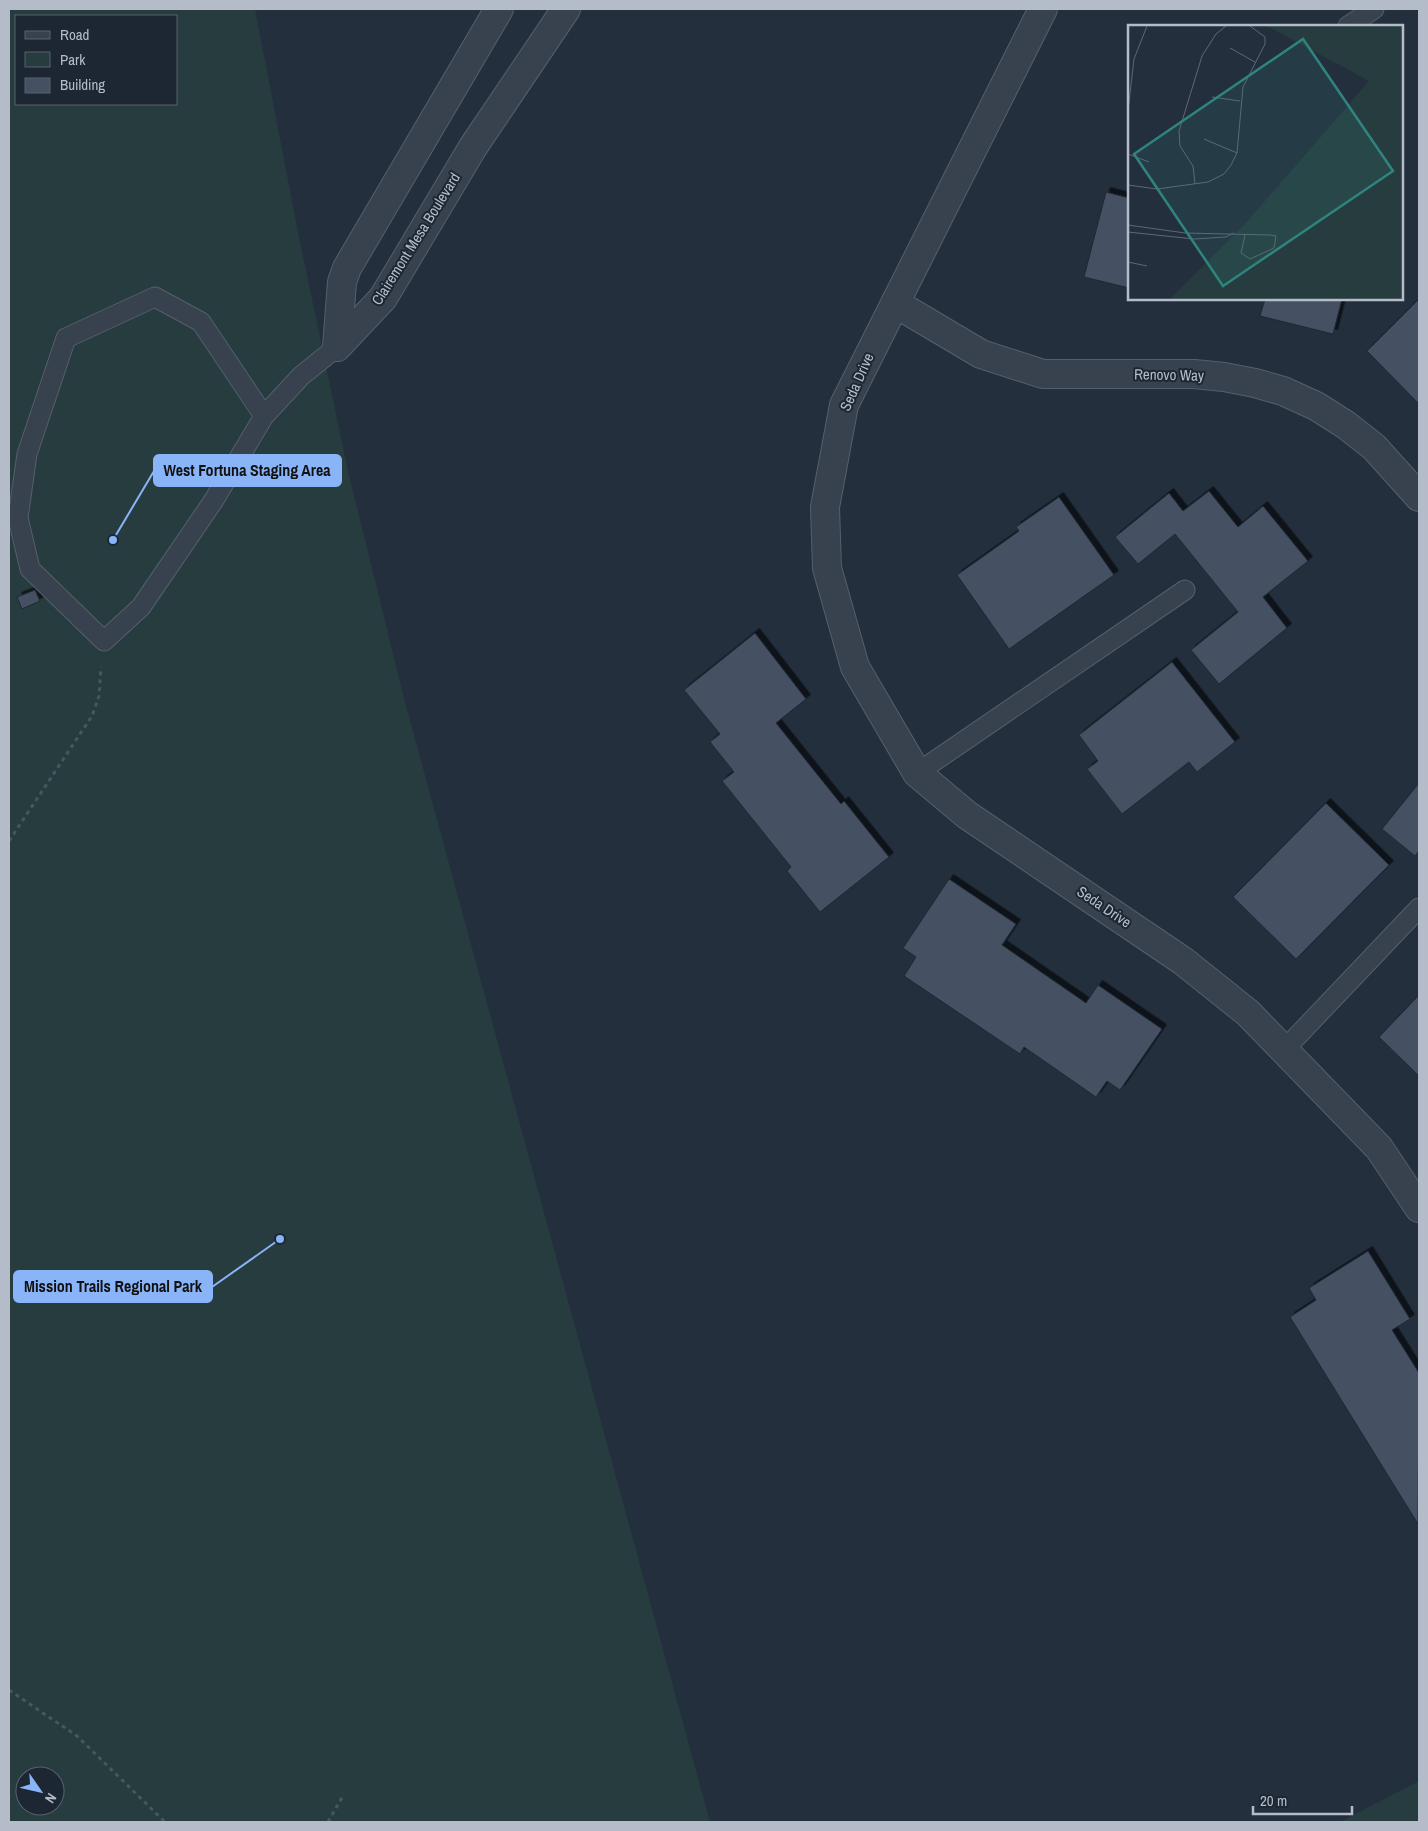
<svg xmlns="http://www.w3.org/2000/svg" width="1428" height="1831" viewBox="0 0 1428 1831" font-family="'Archivo Narrow',sans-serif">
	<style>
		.green { fill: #263c3f; fill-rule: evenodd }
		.building { fill: #455162; stroke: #1f2835; filter: url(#shadow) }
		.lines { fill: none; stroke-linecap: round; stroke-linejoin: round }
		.lane-casing { stroke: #565f6c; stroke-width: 21 }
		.street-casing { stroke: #565f6c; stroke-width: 30 }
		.path { stroke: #44595c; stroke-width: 3; stroke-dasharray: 4 4; stroke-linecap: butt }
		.lane { stroke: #38414e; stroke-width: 19 }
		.street { stroke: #38414e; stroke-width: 28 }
		.labels { text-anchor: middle; stroke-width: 4; stroke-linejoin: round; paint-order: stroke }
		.street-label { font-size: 15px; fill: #b4bcc9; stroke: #1d2633 }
		.inset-road { fill: none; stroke: #5e6776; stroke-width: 1 }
		.view { fill: #308480; fill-opacity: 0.15; stroke: #308480; stroke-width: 2.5 }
		.inset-edge { fill: none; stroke: #b4bcc9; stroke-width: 2.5 }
		.leader { fill: none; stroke: #8ab4f8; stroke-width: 2 }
		.callout-dot { fill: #8ab4f8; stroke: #1d2633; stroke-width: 2 }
		.callout { fill: #8ab4f8; stroke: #8ab4f8; stroke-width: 2 }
		.callout-label { font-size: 16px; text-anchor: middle; font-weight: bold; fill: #111 }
	</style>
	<defs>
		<filter id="shadow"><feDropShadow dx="4.5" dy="-4.5" stdDeviation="0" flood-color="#0009"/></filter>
	</defs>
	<rect width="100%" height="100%" fill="#242f3e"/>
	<path class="green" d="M9 9H255L299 237 348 471 405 702 710 1822H9ZM16 16H176V104H16ZM25 1776H55V1806H25Z
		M1419 1781V1822H1340Z"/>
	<path class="building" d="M1106 192 1129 198V288L1084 277Z
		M1265 299H1342L1333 334 1260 316Z
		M1419 299V404L1367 351Z
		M1209 491 1238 527 1263 506 1308 561 1263 597 1287 628 1219 684 1191 650 1238 612 1175 534 1138 564 1115 537 1169 493 1183 511Z
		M1059 497 1114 575 1009 649 957 575 1019 531 1016 527Z
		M35 590 40 601 22 609 17 597Z
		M755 633 806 699 776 723 841 804 844 801 889 857 820 912 787 871 791 867 722 781 734 772 710 742 720 734 684 690Z
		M1172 662 1235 742 1197 772 1189 762 1122 814 1087 769 1098 761 1079 735Z
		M1419 783V851L1415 856 1382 829Z
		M1326 803 1389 865 1296 959 1233 897Z
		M949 879 1016 924 1002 945 1086 1003 1098 985 1162 1029 1120 1090 1107 1081 1096 1097 1024 1047 1020 1054 904 976 916 957 903 948Z
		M1419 995V1076L1379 1037Z
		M1368 1251 1410 1319 1392 1330 1419 1373 1418 1524 1290 1317 1316 1300 1309 1288Z"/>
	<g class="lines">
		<defs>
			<path id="lane" d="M1348 26 1374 9
				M264 416 201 322 155 297 66 338 27 454 18 518 30 569 104 641 141 607 214 500 264 416 301 376 337 347
				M917 773 1185 590
				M1284 1050 1419 908"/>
			<path id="street" d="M1043 9 844 405 825 507 827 568 855 667 917 773 967 815 1183 961 1248 1013 1379 1148 1419 1208
				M895 303 981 354 1043 374H1194L1224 377 1255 383 1283 391 1316 406 1346 425 1374 447 1419 497
				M337 347 383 298 473 147 566 9
				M337 347 342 282 347 268 499 9"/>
		</defs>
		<use href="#lane" class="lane-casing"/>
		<use href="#street" class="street-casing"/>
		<path class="path" d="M9 841 92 716 99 696 101 667
			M9 1690 77 1736 165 1822
			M328 1822 344 1794"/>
		<use href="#lane" class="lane"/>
		<use href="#street" class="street"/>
	</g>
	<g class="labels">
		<g class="street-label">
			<text transform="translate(416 239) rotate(-58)" y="5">Clairemont Mesa Boulevard</text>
			<text transform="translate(1169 375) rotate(1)" y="5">Renovo Way</text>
			<text transform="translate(857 382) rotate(-66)" y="5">Seda Drive</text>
			<text transform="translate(1104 907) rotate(34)" y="5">Seda Drive</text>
		</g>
	</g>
	<g transform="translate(1128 25)">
		<rect width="275" height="275" fill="#242f3e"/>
		<path d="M139 1H275V274H42L117 199 241 56Z" fill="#263c3f"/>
		<path class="inset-road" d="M102 23 127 37M84 72 112 76M0 86 6 34 19 1M76 114 109 128M0 129 21 137M67 159 65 141 52 121 51 106 74 31 88 9 98 1M0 160 29 164 80 157 96 149 103 140 109 128 115 62 137 19V12L122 1M0 200 57 208 142 210 148 211 146 223 122 234 113 228 117 210M0 207 66 214 98 212 106 208M0 237 19 241"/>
		<path class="view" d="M175 14 265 146 95 261 6 129Z"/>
		<rect width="275" height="275" class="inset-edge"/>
	</g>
	<path class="leader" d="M113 540L154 471M280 1239L212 1287"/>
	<g class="callout-dot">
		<circle cx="113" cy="540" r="5"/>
		<circle cx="280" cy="1239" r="5"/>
	</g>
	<g class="callout">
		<rect x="154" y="455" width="187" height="31" rx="5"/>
		<rect x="14" y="1271" width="198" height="31" rx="5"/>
	</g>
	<g class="callout-label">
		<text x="247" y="476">West Fortuna Staging Area</text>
		<text x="113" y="1292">Mission Trails Regional Park</text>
	</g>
	<rect width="1428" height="1831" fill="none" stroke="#b4bcc9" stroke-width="20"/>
	<rect x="15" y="15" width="162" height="90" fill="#1d2633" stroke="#59626f"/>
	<rect x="25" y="31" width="25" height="8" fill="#38414e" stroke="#59626f"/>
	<text x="60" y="40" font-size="15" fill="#b4bcc9">Road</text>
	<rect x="25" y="52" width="25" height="15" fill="#263c3f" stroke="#59626f"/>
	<text x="60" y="65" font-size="15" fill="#b4bcc9">Park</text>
	<rect x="25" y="78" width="25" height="15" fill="#455162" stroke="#59626f"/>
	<text x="60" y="90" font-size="15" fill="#b4bcc9">Building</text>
	<g transform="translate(40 1791) rotate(124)"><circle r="24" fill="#1d2633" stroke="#59626f"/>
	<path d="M0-4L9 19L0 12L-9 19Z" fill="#8ab4f8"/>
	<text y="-8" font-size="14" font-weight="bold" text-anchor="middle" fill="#b4bcc9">N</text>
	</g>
	<path d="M1253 1806v8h99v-8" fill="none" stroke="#b4bcc9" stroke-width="2.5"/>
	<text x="1260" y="1806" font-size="15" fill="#b4bcc9" stroke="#1d2633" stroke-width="4" paint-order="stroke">20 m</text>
</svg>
